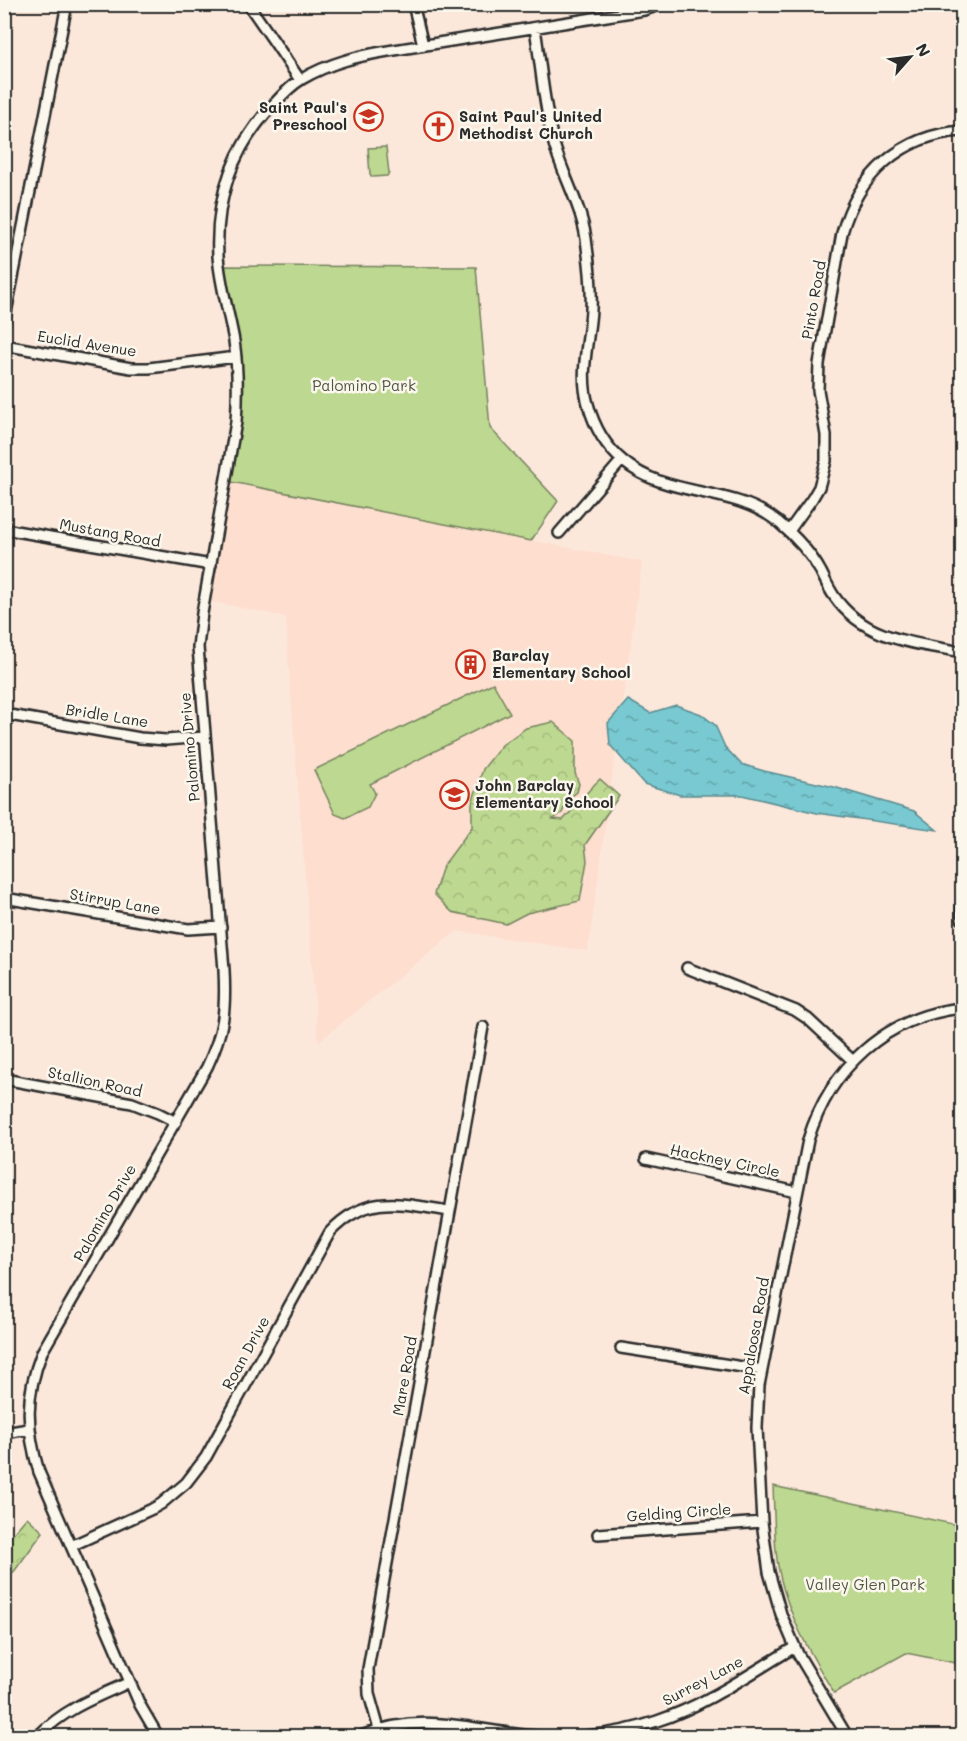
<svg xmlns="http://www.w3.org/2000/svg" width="967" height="1741" viewBox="0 0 967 1741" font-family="Mali,sans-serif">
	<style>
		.built { fill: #fddecf }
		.forest { fill: url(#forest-crowns); stroke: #74825e; stroke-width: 1.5 }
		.park { fill: #bdd890; stroke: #74825e; stroke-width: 1.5 }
		.water { fill: url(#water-ripples); stroke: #598a8f; stroke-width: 1.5 }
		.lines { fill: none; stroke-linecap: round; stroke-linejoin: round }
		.street-casing { stroke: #2b2b2b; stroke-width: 14 }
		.street { stroke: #fbf7ec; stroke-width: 9 }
		.labels { text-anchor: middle; stroke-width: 5; stroke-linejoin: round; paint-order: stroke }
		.poi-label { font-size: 15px; font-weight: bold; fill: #2b2b2b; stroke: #fbf7ec; text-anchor: start }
		.street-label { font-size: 15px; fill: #2b2b2b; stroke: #fbf7ec }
		.park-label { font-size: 15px; fill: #505644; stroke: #fbf7ec }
	</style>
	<defs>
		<pattern id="forest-crowns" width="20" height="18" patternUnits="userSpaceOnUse" patternTransform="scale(1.5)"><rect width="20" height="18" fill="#bdd890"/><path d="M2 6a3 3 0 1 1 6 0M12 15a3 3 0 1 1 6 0" fill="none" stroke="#a3ba7c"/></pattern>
		<pattern id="water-ripples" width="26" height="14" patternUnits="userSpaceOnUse" patternTransform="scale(1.5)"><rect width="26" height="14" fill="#78c9d1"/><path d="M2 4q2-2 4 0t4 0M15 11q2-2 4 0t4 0" fill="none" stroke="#63a3aa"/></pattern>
	</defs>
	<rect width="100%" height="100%" fill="#fce8db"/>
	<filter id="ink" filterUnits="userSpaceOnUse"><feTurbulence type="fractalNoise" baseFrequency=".0167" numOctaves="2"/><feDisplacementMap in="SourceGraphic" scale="12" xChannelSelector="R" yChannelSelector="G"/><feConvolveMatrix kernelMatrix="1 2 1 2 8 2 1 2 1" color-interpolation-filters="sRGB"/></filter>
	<g filter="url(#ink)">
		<path class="built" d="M226 481 642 562 588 951 457 931 318 1042 288 658 286 617 204 600Z"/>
		<path class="forest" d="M553 722 575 741V773L579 784 577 792 568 799 562 813 553 819 563 820C576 807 586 792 600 779L619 796 585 845 587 861 580 901 527 913 506 924 452 912 434 894 443 866 472 827V803L483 769 502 745 526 728Z
			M27 1517 43 1532 5 1584V1543Z"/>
		<path class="park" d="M386 147 389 173 387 176 373 177 370 175 368 148Z
			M219 266 476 267 490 428 558 501 531 541 226 481 238 402Z
			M493 683 510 713 370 784 375 793 368 807 345 818 335 814 314 770Z
			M773 1486 962 1526V1626L956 1663 906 1653 834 1693C807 1649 781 1603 776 1551 774 1530 774 1507 773 1486Z"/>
		<path class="water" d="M628 700 650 713 676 705 701 714 715 725 725 747 741 764 764 771 834 787 914 811 937 830 817 813 742 795H680L644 784 610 745 608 723Z"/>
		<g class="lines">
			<defs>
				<path id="street" d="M248 4 273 40 300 80
					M413 4 423 45
					M535 28C541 66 544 107 554 144 564 179 584 210 587 247 590 268 592 289 591 310 589 342 579 373 588 404 594 426 606 447 623 461 668 499 731 485 777 521 795 536 810 552 821 572 825 580 829 589 834 596 864 640 915 643 962 652
					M4 323 67 4
					M4 345 131 368H149L236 357
					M4 529 211 565
					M789 531 812 499 819 487 826 461V435L818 390 819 364 842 233C858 175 901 135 962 131
					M559 533 622 460
					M4 714 140 738 166 740 204 737
					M4 898 188 929 221 927
					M962 906V919
					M687 968 796 1011 808 1019 853 1061
					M4 1079 132 1103 158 1113 176 1122
					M646 1159 797 1192
					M621 1348 762 1370
					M4 1433 29 1429
					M598 1534 762 1522
					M71 1546 152 1509 161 1504 186 1483 206 1457 330 1232C368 1192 402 1204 449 1211
					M379 1729 369 1694 368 1669 483 1027
					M38 1736C64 1709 96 1697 130 1682
					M158 1736 140 1705 39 1472C26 1428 25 1396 42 1352L207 1067C224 1031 226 1010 224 970L198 647 202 613 236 422C238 395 238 368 234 341 229 313 220 284 218 256 215 197 234 145 275 103 283 94 292 85 302 79 329 63 358 56 388 51L644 10 662 4
					M361 1736C425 1710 472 1731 536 1736
					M585 1736C609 1734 634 1729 657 1721 706 1705 751 1673 795 1647
					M847 1736 798 1654 781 1614 769 1572 762 1522 757 1428 759 1385 808 1140C830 1068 886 1016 962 1008"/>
			</defs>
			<use href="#street" class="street-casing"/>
			<use href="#street" class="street"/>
		</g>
	</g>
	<defs>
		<symbol id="school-ring" viewBox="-11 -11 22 22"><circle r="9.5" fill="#fbf7ec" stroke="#c8321e" stroke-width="1.5"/><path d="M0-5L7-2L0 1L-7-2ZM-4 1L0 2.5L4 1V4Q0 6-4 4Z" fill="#c8321e"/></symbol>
		<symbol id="church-ring" viewBox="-11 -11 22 22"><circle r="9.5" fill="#fbf7ec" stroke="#c8321e" stroke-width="1.5"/><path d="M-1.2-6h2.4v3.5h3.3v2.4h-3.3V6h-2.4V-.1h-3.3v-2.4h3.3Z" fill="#c8321e"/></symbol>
		<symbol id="building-ring" viewBox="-11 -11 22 22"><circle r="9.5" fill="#fbf7ec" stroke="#c8321e" stroke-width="1.5"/><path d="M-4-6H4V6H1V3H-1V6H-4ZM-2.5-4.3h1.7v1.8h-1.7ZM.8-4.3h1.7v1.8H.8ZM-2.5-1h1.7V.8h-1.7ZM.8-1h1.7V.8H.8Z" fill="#c8321e"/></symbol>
	</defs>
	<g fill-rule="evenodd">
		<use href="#school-ring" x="352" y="100" width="33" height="33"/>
		<use href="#church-ring" x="422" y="110" width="33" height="33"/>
		<use href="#building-ring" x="454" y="648" width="33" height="33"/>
		<use href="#school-ring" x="438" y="778" width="33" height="33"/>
	</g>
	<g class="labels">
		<g class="poi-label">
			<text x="347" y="113" text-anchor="end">Saint Paul's<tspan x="347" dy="17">Preschool</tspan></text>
			<text x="459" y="122">Saint Paul's United<tspan x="459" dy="17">Methodist Church</tspan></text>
			<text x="492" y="661">Barclay<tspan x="492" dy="17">Elementary School</tspan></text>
			<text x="475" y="791">John Barclay<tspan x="475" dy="17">Elementary School</tspan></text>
		</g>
		<g class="street-label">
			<text transform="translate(814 300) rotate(-80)" y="5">Pinto Road</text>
			<text transform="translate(87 344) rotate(9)" y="5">Euclid Avenue</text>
			<text transform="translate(110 533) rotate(10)" y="5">Mustang Road</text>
			<text transform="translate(107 716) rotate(9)" y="5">Bridle Lane</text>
			<text transform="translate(190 747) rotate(-95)" y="5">Palomino Drive</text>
			<text transform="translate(115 902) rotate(10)" y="5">Stirrup Lane</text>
			<text transform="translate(95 1082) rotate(12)" y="5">Stallion Road</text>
			<text transform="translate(725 1161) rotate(12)" y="5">Hackney Circle</text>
			<text transform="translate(105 1213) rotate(-60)" y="5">Palomino Drive</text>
			<text transform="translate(754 1336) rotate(-80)" y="5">Appaloosa Road</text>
			<text transform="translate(246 1353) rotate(-61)" y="5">Roan Drive</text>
			<text transform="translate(405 1376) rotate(-80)" y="5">Mare Road</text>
			<text transform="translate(679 1513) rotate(-4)" y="5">Gelding Circle</text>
			<text transform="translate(703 1681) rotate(-28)" y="5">Surrey Lane</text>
		</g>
		<g class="park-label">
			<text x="364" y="391">Palomino Park</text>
			<text x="865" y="1590">Valley Glen Park</text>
		</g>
	</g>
	<rect width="967" height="1741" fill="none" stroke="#fbf7ec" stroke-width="24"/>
	<rect x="12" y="12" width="943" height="1717" fill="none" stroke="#2b2b2b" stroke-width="2" filter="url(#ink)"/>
	<g transform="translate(910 57) rotate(62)" stroke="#fbf7ec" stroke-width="4.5" paint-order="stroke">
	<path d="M0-4.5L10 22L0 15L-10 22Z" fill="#2b2b2b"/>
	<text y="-9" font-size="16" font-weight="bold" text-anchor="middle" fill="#2b2b2b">N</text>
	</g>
</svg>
